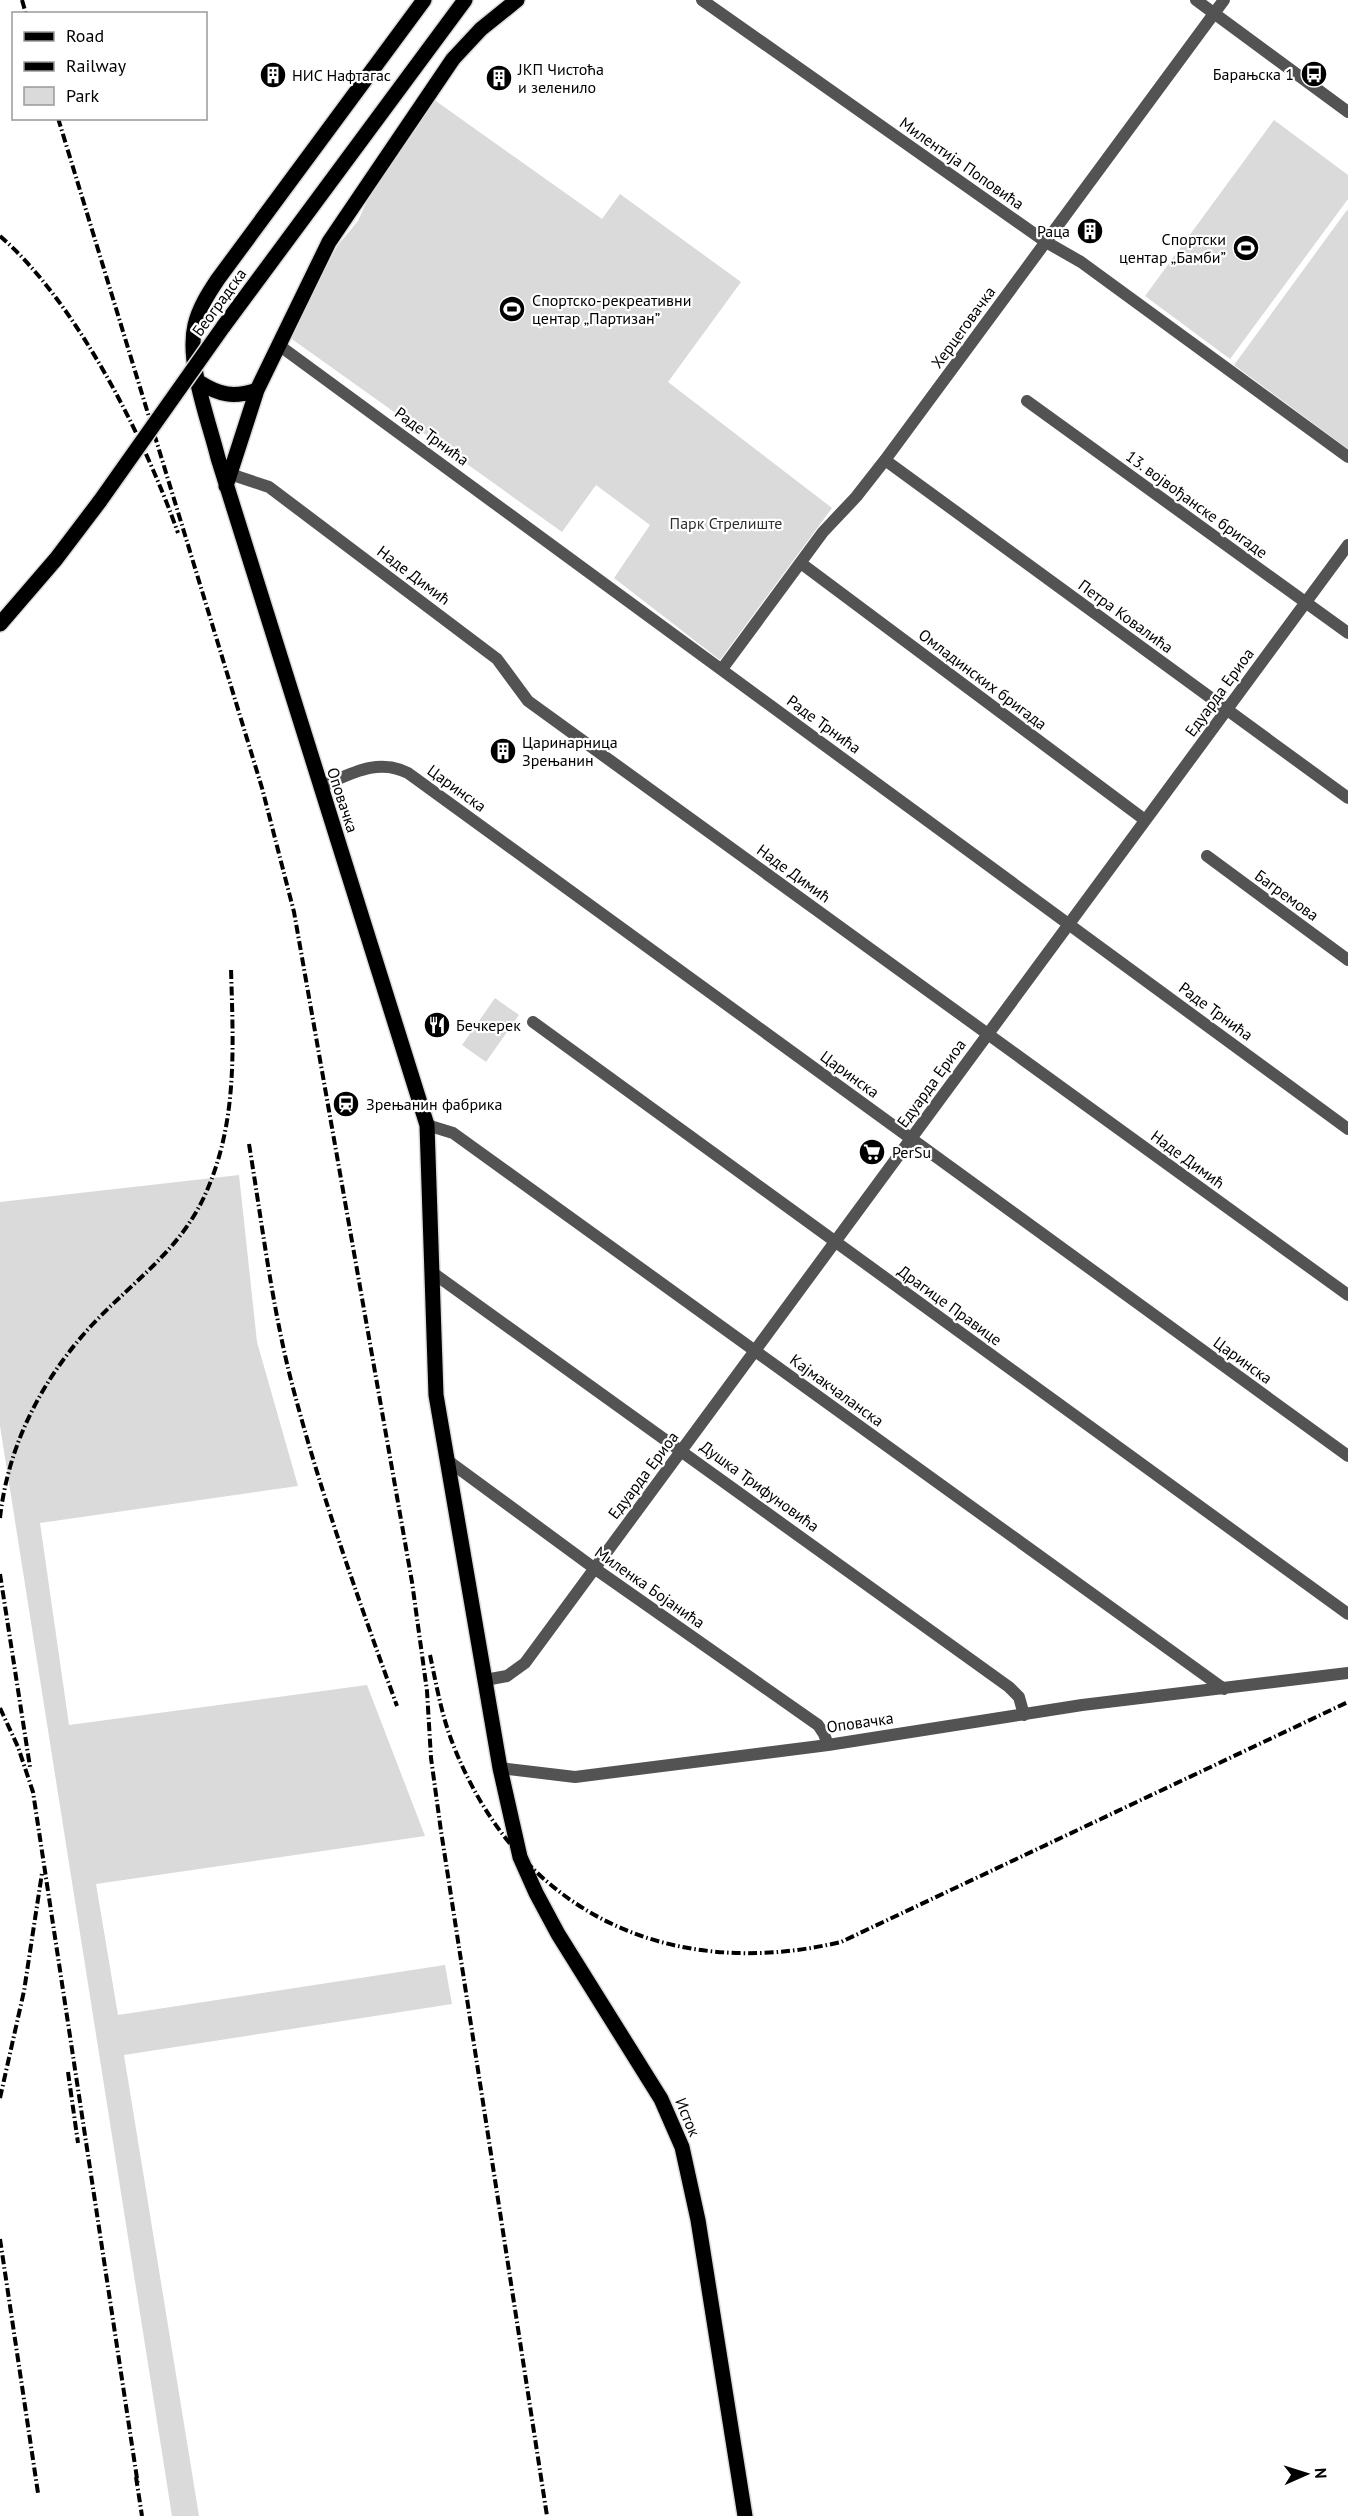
<svg xmlns="http://www.w3.org/2000/svg" width="1348" height="2516" viewBox="0 0 1348 2516" font-family="'PT Sans',sans-serif">
	<style>
		.green { fill: #dadada }
		.lines { fill: none; stroke-linecap: round; stroke-linejoin: round }
		.primary-casing { stroke: #dbdbdb; stroke-width: 18 }
		.minor { stroke: #535353; stroke-width: 12 }
		.primary { stroke: #000; stroke-width: 15 }
		.rail { stroke: #000; stroke-width: 4; stroke-dasharray: 9 3 1.5 3; stroke-linecap: butt }
		.primary-bridge-casing { stroke: #dbdbdb; stroke-width: 18; stroke-linecap: butt }
		.primary-bridge { stroke: #000; stroke-width: 15 }
		.labels { text-anchor: middle; stroke-width: 4.5; stroke-linejoin: round; paint-order: stroke }
		.poi-label { font-size: 16px; fill: #000; stroke: #fff; text-anchor: start }
		.street-label { font-size: 16px; fill: #000; stroke: #fff }
		.park-label { font-size: 16px; fill: #313131; stroke: #fff }
	</style>
	<rect width="100%" height="100%" fill="#fff"/>
	<path class="green" d="M433 99 602 219 620 194 741 282 668 382 832 508 720 660 614 578 650 525 596 485 562 532 289 337 338 245 358 221 373 188Z
		M1274 120 1348 175V199L1230 359 1145 296Z
		M1347 210 1348 211V449L1234 365Z
		M495 998 519 1015 486 1062 462 1045Z
		M239 1175 257 1342 298 1486 40 1523 69 1725 367 1685 425 1836 96 1884 118 2015 445 1965 452 2004 124 2055 199 2516H172L0 1426V1202Z"/>
	<g class="lines">
		<defs>
			<path id="primary" d="M424 0 218 279C208 294 199 308 195 325 186 363 209 421 218 458L427 1125 436 1395 500 1768 520 1857 536 1893 558 1934 661 2099 682 2147 698 2220 745 2516
				M223 327 465 0
				M199 382C219 395 234 398 257 390
				M226 486 257 390 329 242 453 59 481 29 517 0
				M0 624 56 559 100 501"/>
		</defs>
		<use href="#primary" class="primary-casing"/>
		<path class="minor" d="M702 0 1046 242 1081 262 1348 457
			M1196 0 1348 112
			M280 346 1348 1129
			M1027 401 1348 633
			M885 460 1348 798
			M230 474 269 487 497 659 528 701 1348 1295
			M802 564 1145 820
			M722 669 823 532 856 497 885 460 1224 0
			M320 787C349 775 377 757 408 773L1348 1456
			M1207 856 1348 960
			M533 1022 1348 1614
			M427 1125 453 1133 1224 1689
			M433 1273 1009 1687 1019 1697 1024 1715
			M447 1460 594 1568 818 1725 824 1734 828 1745
			M485 1680 507 1676 525 1663 1348 545
			M500 1768 575 1777 828 1745 1082 1705 1348 1673"/>
		<use href="#primary" class="primary"/>
		<path class="rail" d="M22 0 26 14
			M58 118 262 788 294 912 412 1582 427 1691 431 1758 441 1831 547 2516
			M0 236C77 303 144 437 178 533
			M249 1144C263 1229 273 1316 296 1399 324 1503 360 1604 397 1706
			M0 1518C8 1445 42 1379 92 1325 135 1279 183 1249 208 1188 238 1117 233 1043 231 968
			M0 1574 30 1767
			M430 1655C436 1683 441 1712 451 1739 515 1910 665 1983 841 1942L1348 1702
			M0 1708 18 1747 33 1792 138 2485
			M68 2072 78 2143
			M0 2098 24 1991 42 1873
			M0 2239 38 2493
			M136 2477 142 2516"/>
		<defs>
			<path id="primary-bridge" d="M100 501 223 327"/>
		</defs>
		<use href="#primary-bridge" class="primary-bridge-casing"/>
		<use href="#primary-bridge" class="primary-bridge"/>
	</g>
	<defs>
		<symbol id="bus-disc" viewBox="-11 -11 22 22"><circle r="9.5" fill="#000" stroke="#fff"/><path d="M-5-6H5V4H4V6H2V4H-2V6H-4V4H-5ZM-3.5-4V0h7V-4ZM-3.5 1.2v1.5H-2V1.2ZM2 1.2v1.5H3.5V1.2Z" fill="#fff"/></symbol>
		<symbol id="building-disc" viewBox="-11 -11 22 22"><circle r="9.5" fill="#000" stroke="#fff"/><path d="M-4-6H4V6H1V3H-1V6H-4ZM-2.5-4.3h1.7v1.8h-1.7ZM.8-4.3h1.7v1.8H.8ZM-2.5-1h1.7V.8h-1.7ZM.8-1h1.7V.8H.8Z" fill="#fff"/></symbol>
		<symbol id="stadium-disc" viewBox="-11 -11 22 22"><circle r="9.5" fill="#000" stroke="#fff"/><path d="M0-5a6.5 5 0 1 0 0 10a6.5 5 0 1 0 0-10ZM-3.5-1.8h7v3.6h-7Z" fill="#fff"/></symbol>
		<symbol id="restaurant-disc" viewBox="-11 -11 22 22"><circle r="9.5" fill="#000" stroke="#fff"/><path d="M-5-6h1v4h1v-4h1v4h1v-4h1v5L-1.5 .5V6h-2V.5L-5-1ZM5-6V6H3V1.5H1.5Q1.5-4 5-6Z" fill="#fff"/></symbol>
		<symbol id="station-disc" viewBox="-11 -11 22 22"><circle r="9.5" fill="#000" stroke="#fff"/><path d="M-3-6H3Q5-6 5-4V2Q5 4 3 4L4.5 6H3L1.5 4h-3L-3 6H-4.5L-3 4Q-5 4-5 2V-4Q-5-6-3-6ZM-3.5-4v3h7v-3ZM-3.5 1v1.5H-2V1ZM2 1v1.5H3.5V1Z" fill="#fff"/></symbol>
		<symbol id="supermarket-disc" viewBox="-11 -11 22 22"><circle r="9.5" fill="#000" stroke="#fff"/><path d="M-6-5.5h2.5l.6 2H6L4.5 2H-2.5L-4.4-4H-6ZM-1.5 3.2a1.3 1.3 0 1 0 .1 0ZM3 3.2a1.3 1.3 0 1 0 .1 0Z" fill="#fff"/></symbol>
	</defs>
	<g fill-rule="evenodd">
		<use href="#bus-disc" x="1299" y="59" width="30" height="30"/>
		<use href="#building-disc" x="258" y="60" width="30" height="30"/>
		<use href="#building-disc" x="484" y="63" width="30" height="30"/>
		<use href="#building-disc" x="1075" y="216" width="30" height="30"/>
		<use href="#stadium-disc" x="1231" y="233" width="30" height="30"/>
		<use href="#stadium-disc" x="497" y="294" width="30" height="30"/>
		<use href="#building-disc" x="488" y="736" width="30" height="30"/>
		<use href="#restaurant-disc" x="422" y="1010" width="30" height="30"/>
		<use href="#station-disc" x="331" y="1089" width="30" height="30"/>
		<use href="#supermarket-disc" x="857" y="1137" width="30" height="30"/>
	</g>
	<g class="labels">
		<g class="poi-label">
			<text x="518" y="75">ЈКП Чистоћа<tspan x="518" dy="18">и зеленило</tspan></text>
			<text x="1294" y="80" text-anchor="end">Барањска 1</text>
			<text x="292" y="81">НИС Нафтагас</text>
			<text x="1070" y="237" text-anchor="end">Раца</text>
			<text x="1226" y="245" text-anchor="end">Спортски<tspan x="1226" dy="18">центар „Бамби”</tspan></text>
			<text x="532" y="306">Спортско-рекреативни<tspan x="532" dy="18">центар „Партизан”</tspan></text>
			<text x="522" y="748">Царинарница<tspan x="522" dy="18">Зрењанин</tspan></text>
			<text x="456" y="1031">Бечкерек</text>
			<text x="366" y="1110">Зрењанин фабрика</text>
			<text x="892" y="1158">PerSu</text>
		</g>
		<g class="street-label">
			<text transform="translate(962 163) rotate(35)" y="6">Милентија Поповића</text>
			<text transform="translate(219 302) rotate(-54)" y="6">Београдска</text>
			<text transform="translate(963 327) rotate(-54)" y="6">Херцеговачка</text>
			<text transform="translate(432 436) rotate(36)" y="6">Раде Трнића</text>
			<text transform="translate(1197 504) rotate(36)" y="6">13. војвођанске бригаде</text>
			<text transform="translate(414 575) rotate(37)" y="6">Наде Димић</text>
			<text transform="translate(1126 616) rotate(36)" y="6">Петра Ковалића</text>
			<text transform="translate(983 679) rotate(37)" y="6">Омладинских бригада</text>
			<text transform="translate(1219 692) rotate(-54)" y="6">Едуарда Ериоа</text>
			<text transform="translate(824 724) rotate(36)" y="6">Раде Трнића</text>
			<text transform="translate(457 788) rotate(36)" y="6">Царинска</text>
			<text transform="translate(343 800) rotate(72)" y="6">Оповачка</text>
			<text transform="translate(794 873) rotate(36)" y="6">Наде Димић</text>
			<text transform="translate(1287 895) rotate(36)" y="6">Багремова</text>
			<text transform="translate(1216 1011) rotate(36)" y="6">Раде Трнића</text>
			<text transform="translate(850 1074) rotate(36)" y="6">Царинска</text>
			<text transform="translate(931 1083) rotate(-54)" y="6">Едуарда Ериоа</text>
			<text transform="translate(1188 1159) rotate(36)" y="6">Наде Димић</text>
			<text transform="translate(950 1305) rotate(36)" y="6">Драгице Правице</text>
			<text transform="translate(1243 1360) rotate(36)" y="6">Царинска</text>
			<text transform="translate(837 1390) rotate(36)" y="6">Кајмакчаланска</text>
			<text transform="translate(643 1475) rotate(-53)" y="6">Едуарда Ериоа</text>
			<text transform="translate(760 1486) rotate(36)" y="6">Душка Трифуновића</text>
			<text transform="translate(650 1587) rotate(35)" y="6">Миленка Бојанића</text>
			<text transform="translate(860 1722) rotate(-8)" y="6">Оповачка</text>
			<text transform="translate(688 2117) rotate(67)" y="6">Исток</text>
		</g>
		<g class="park-label">
			<text x="726" y="529">Парк Стрелиште</text>
		</g>
	</g>
	<rect x="12" y="12" width="195" height="108" fill="#ffffff" stroke="#999999" stroke-width="1.5"/>
	<rect x="24" y="32" width="30" height="9" fill="#000000" stroke="#999999" stroke-width="1.5"/>
	<text x="66" y="42" font-size="18" fill="#000000">Road</text>
	<rect x="24" y="62" width="30" height="9" fill="#000000" stroke="#999999" stroke-width="1.5"/>
	<text x="66" y="72" font-size="18" fill="#000000">Railway</text>
	<rect x="24" y="87" width="30" height="18" fill="#dadada" stroke="#999999" stroke-width="1.5"/>
	<text x="66" y="102" font-size="18" fill="#000000">Park</text>
	<g transform="translate(1306 2474) rotate(87)" stroke="#ffffff" stroke-width="4.5" paint-order="stroke">
	<path d="M0-4.5L10 22L0 15L-10 22Z" fill="#000000"/>
	<text y="-9" font-size="16" font-weight="bold" text-anchor="middle" fill="#000000">N</text>
	</g>
</svg>
